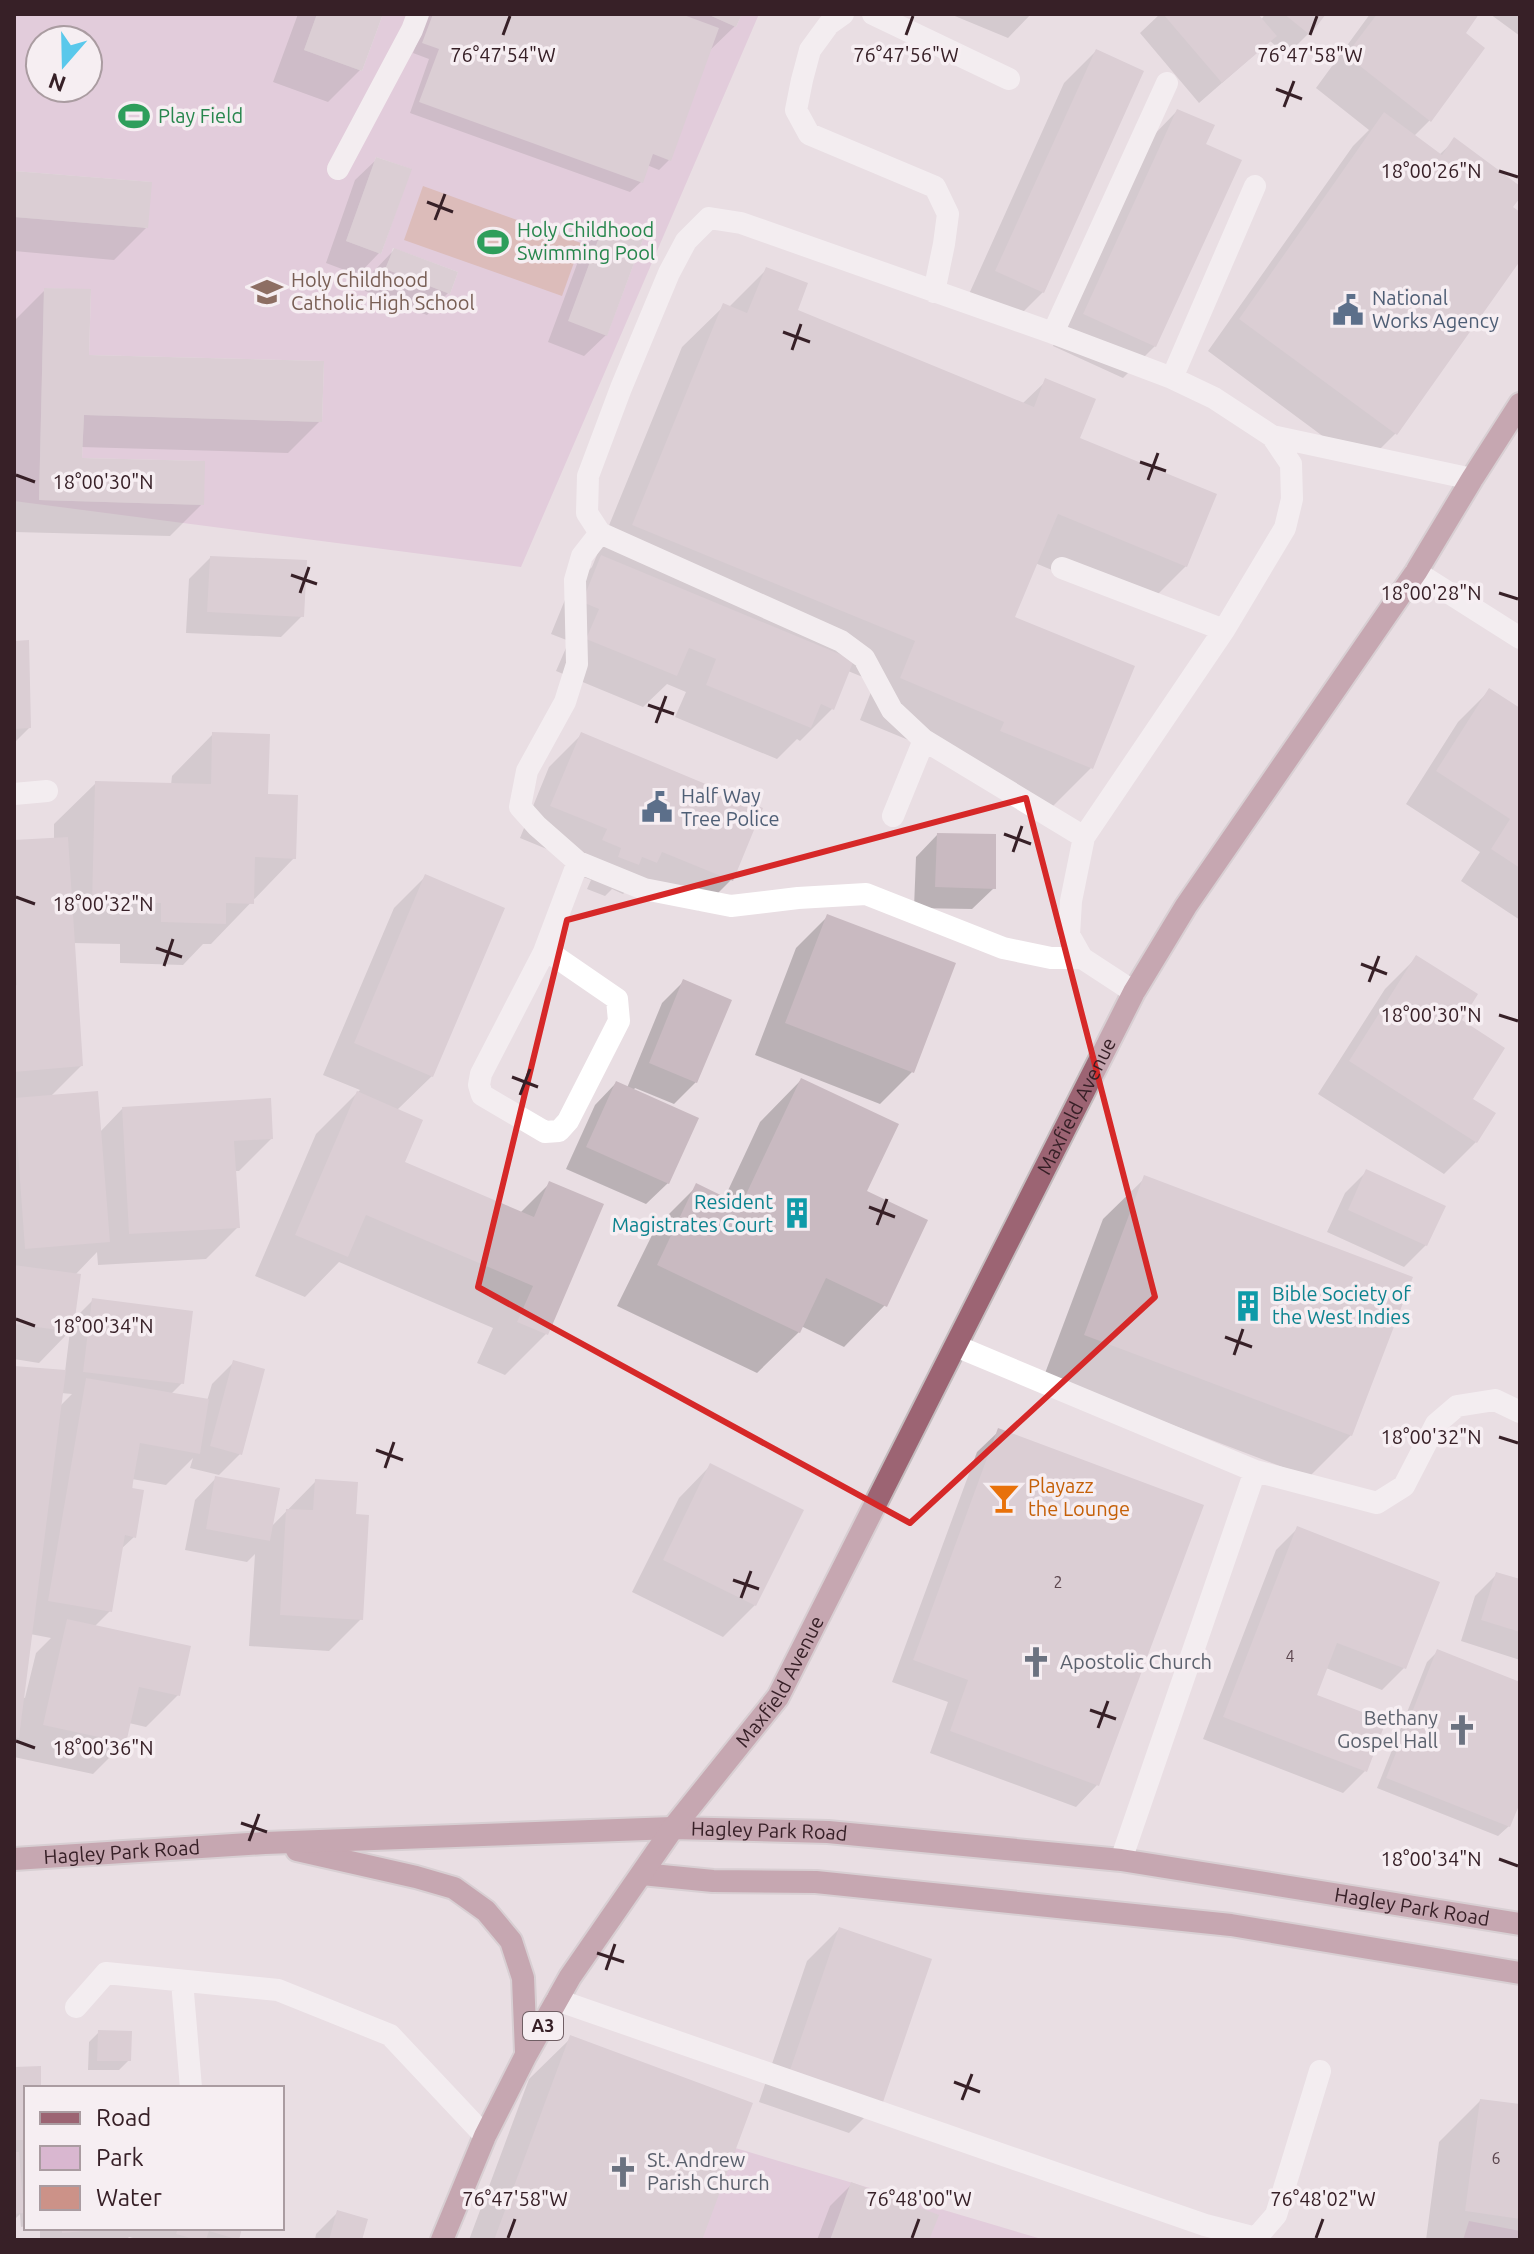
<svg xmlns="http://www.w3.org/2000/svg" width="1534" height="2254" viewBox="0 0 1534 2254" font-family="Ubuntu,sans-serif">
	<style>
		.green { fill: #d9b7d0; fill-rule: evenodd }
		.water { fill: #cc9288 }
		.shadow { fill: #0003; fill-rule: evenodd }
		.building { fill: #c9bac1 }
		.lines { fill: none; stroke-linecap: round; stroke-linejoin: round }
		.primary-casing { stroke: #c3bcbe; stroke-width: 26 }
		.service { stroke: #fff; stroke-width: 22 }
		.pedestrian { stroke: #fff; stroke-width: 22 }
		.primary { stroke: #9c6473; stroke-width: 22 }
		.marked { fill: none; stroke: #d62828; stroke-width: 6; stroke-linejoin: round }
		.ticks { fill: none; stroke: #372027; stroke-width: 3 }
		.labels { text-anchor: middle; stroke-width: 7; stroke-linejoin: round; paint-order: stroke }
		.number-label { font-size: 16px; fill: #5c464e }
		.shield { fill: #f6eef2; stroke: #705e64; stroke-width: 2 }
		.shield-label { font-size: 18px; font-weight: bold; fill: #372027 }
		.leisure-label { font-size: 20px; fill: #27864d; stroke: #f6eef2; text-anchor: start }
		.education-label { font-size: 20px; fill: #785e54; stroke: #f6eef2; text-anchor: start }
		.service-label { font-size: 20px; fill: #4e5e75; stroke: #f6eef2; text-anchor: start }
		.street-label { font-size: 20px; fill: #372027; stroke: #f6eef2 }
		.culture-label { font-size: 20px; fill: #0d838f; stroke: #f6eef2; text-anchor: end }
		.food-label { font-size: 20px; fill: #c56008; stroke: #f6eef2; text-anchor: start }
		.worship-label { font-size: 20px; fill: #5b616d; stroke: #f6eef2; text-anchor: start }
		.ticks-label { font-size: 20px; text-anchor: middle; fill: #372027; stroke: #f6eef2; stroke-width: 7; stroke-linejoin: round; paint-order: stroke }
	</style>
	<rect width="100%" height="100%" fill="#e9dee3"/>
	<path class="green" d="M14 14H317L304 50 362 71 383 14H707L736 27 742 14H759L521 567 14 501V217L147 228 151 182 14 171ZM40 40H88V88H40ZM376 157 411 169 381 254 346 241ZM604 224 643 239 607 335 569 320ZM393 248 458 272 450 294 386 269ZM44 288 91 290 89 355 324 361 322 422 84 415 82 458 204 461V505L39 500Z
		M732 2147 1045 2240H700Z
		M1469 2221 1520 2231V2240H1463Z"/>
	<path class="water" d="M423 186 581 243 562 296 404 240Z"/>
	<path class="shadow" d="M298 14H381L360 70 328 102 273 82Z
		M428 14H740L735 26 707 53 669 160 659 170 647 165 641 182 630 192 410 113 429 59 413 53Z
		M950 14H1031L1008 38Z
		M1160 14H1256L1261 20 1265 14H1324L1308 34 1287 55 1270 41 1199 103 1140 33Z
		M1370 14H1477L1463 33 1429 121 1414 136 1439 155 1455 140 1520 188V194L1510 208 1517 213 1520 209V257L1395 434 1363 466 1208 351 1353 146 1369 130 1316 88Z
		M1490 14H1520V36Z
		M1096 51 1043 292 1011 324 965 303 1064 83Z
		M1177 111 1203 145 1155 346 1123 378 1053 346 1146 143Z
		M377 159 379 253 358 275 326 263 355 180Z
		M14 173 146 228 114 260 14 251Z
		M605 226 606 335 584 356 548 342 583 248Z
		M394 250 448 293 427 315 365 291 373 272Z
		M767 269 795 311 1022 404 1046 381 1078 439 1186 566 1144 608 1035 563 1013 618 1091 768 1050 809 964 763 860 720 875 682 848 671 832 709 800 741 797 739 777 759 675 717 686 692 667 684 643 707 556 671 569 641 551 634 569 590 592 567 682 347 724 306 728 308Z
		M45 290 87 357 320 421 288 453 81 447 80 460 202 504 170 536 14 532V321Z
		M210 558 302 616 281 637 186 633 189 579Z
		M14 643 29 728 14 743Z
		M1490 690 1520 710V920L1461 881 1480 852 1406 804 1458 722Z
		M213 734 266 796 294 858 211 944H203L183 965 120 963V944L73 943 81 1066 50 1097 100 1132 122 1109 271 1139 239 1171H234L238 1227 206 1259 98 1265 97 1252 75 1275 72 1321 93 1300 182 1383 170 1395 207 1401 212 1384 234 1362 240 1454 219 1475 190 1468 193 1458 166 1485 132 1479 134 1537 120 1550 110 1611 94 1627 178 1695 146 1727 129 1723 125 1742 93 1774 14 1757 16 1738 14 1740V1368L65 1372 70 1331 39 1363 14 1359V842L54 840V824L96 783 171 785 172 776ZM61 1393 72 1394 59 1407ZM30 1634 51 1638 36 1653 25 1698 22 1697Z
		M581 735 731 880 700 911 633 884 623 894 612 889 605 896 587 889 591 880 571 872 576 861 520 838 549 767Z
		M937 835 994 888 972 909 914 908 916 857Z
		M426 876 432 1076 397 1110 402 1163 520 1213 550 1183 546 1334 505 1375 477 1363 493 1328 339 1262 305 1297 255 1276 316 1134 360 1090 323 1075 394 908Z
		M828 916 912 1072 880 1104 755 1055 796 948Z
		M1417 957 1459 1021 1476 1142 1444 1174 1318 1094 1385 989Z
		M683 982 696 1082 674 1104 635 1088 633 1091 668 1183 646 1204 566 1169 595 1105 616 1083 627 1088 662 1003Z
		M801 1080 865 1192 885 1305 844 1347 801 1326 799 1332 757 1373 617 1306 656 1227 697 1186 724 1199 760 1122Z
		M1367 1171 1426 1245 1404 1267 1327 1232 1345 1193Z
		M1145 1178 1351 1435 1309 1477 1044 1376 1103 1219Z
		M999 1431 1097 1785 1076 1807 930 1753 948 1702 892 1682 977 1452Z
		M710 1466 755 1605 723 1637 632 1592 679 1498Z
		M216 1478 271 1527 316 1481 354 1516 361 1619 329 1651 249 1646 255 1554 247 1562 185 1550 195 1500Z
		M1297 1529 1404 1668 1382 1690 1326 1668 1314 1696 1365 1771 1343 1793 1203 1739 1276 1550Z
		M1497 1574 1520 1581V1660L1461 1641 1475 1596Z
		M1438 1651 1520 1684V1797L1509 1826 1498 1836 1377 1788 1427 1662Z
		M839 1929 881 2101 849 2133 759 2102 807 1961Z
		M99 2032 129 2060 119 2070H88L89 2042Z
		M571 2038 700 2240H469L529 2079Z
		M14 2069 39 2088H26V2226L21 2227 20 2214 14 2220Z
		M1480 2101 1520 2106V2240H1426L1439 2142Z
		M852 2184 927 2240H817L830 2206Z
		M338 2212 360 2240H315L316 2234Z
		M40 2228H240L235 2240H141L129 2237 126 2240H40Z"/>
	<path class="building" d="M317 14H383L362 71 304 50Z
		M433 14H681L719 28 671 161 653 154 643 183 419 102 439 49 422 43Z
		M707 14H742L736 27Z
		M1163 14H1258L1277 36 1222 83Z
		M1284 14H1326L1310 35Z
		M1377 14H1479L1466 33 1485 48 1431 122 1346 55Z
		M1096 49 1144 71 1044 293 995 271Z
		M1177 109 1215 125 1206 144 1242 160 1156 347 1083 314Z
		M1384 112 1442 155 1454 137 1520 186V198L1513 207 1520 212V261L1397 435 1239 319Z
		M376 157 412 169 381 254 346 241Z
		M14 171 152 182 148 228 14 217Z
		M604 224 643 239 607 336 568 321Z
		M394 248 458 272 450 294 385 269Z
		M766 267 808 283 798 310 1034 407 1045 378 1096 399 1080 438 1217 494 1187 567 1058 514 1015 617 1135 666 1093 769 1000 731 1004 722 900 678 915 641 632 525 723 303 747 313Z
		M44 288 91 289 89 355 324 361 322 422 84 415 82 458 205 461 204 505 39 500Z
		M601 555 854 660 834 710 821 704 811 728 706 685 716 659 689 648 677 676 586 639 599 609 582 602Z
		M210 556 307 560 304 617 207 612Z
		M29 640 31 728 14 729V641Z
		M1489 688 1520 708V868L1491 849 1510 819 1436 771Z
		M212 732 270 734 268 794 298 795 296 859 255 857 254 904 226 903V924L161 922V903L92 902 95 781 211 784Z
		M581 732 763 808 733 881 662 852 657 863 642 857 639 865 618 857 621 848 602 840 607 829 550 806Z
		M937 833 996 834V889L935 887Z
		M68 837 83 1066 14 1072V986L17 985 14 947V840Z
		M425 874 505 908 433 1077 354 1043Z
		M827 914 956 963 914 1073 785 1023Z
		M1416 955 1478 994 1462 1020 1505 1048 1473 1099 1496 1113 1477 1143 1349 1061Z
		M683 979 732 1000 697 1083 649 1063Z
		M801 1078 899 1124 867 1191 928 1220 887 1307 826 1278 800 1333 657 1265 696 1183 741 1205Z
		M616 1081 699 1118 669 1184 586 1147Z
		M98 1091 110 1242 25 1249 14 1098Z
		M357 1091 423 1120 405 1162 534 1217 549 1181 604 1204 548 1335 517 1322 533 1286 366 1215 348 1257 295 1235Z
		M271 1098 273 1139 234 1141 240 1228 129 1234 122 1107Z
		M1366 1169 1446 1206 1427 1246 1348 1210Z
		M1144 1175 1413 1277 1352 1436 1084 1335Z
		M14 1265 81 1274 73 1332 14 1324Z
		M92 1298 193 1311 184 1384 83 1372Z
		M233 1360 265 1369 242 1455 210 1446Z
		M14 1366 66 1370 19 1738 14 1737Z
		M86 1378 209 1399 200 1454 140 1443 132 1488 144 1490 136 1538 125 1535 112 1612 48 1601Z
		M998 1428 1204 1505 1099 1786 950 1731 968 1680 913 1660Z
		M710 1463 804 1510 756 1606 663 1560Z
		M215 1476 280 1488 270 1541 206 1529Z
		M315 1479 358 1482 356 1514 369 1515 363 1620 280 1615 286 1509 313 1510Z
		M1297 1526 1440 1582 1406 1669 1337 1643 1317 1695 1386 1721 1367 1772 1223 1717Z
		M1496 1572 1520 1579V1632L1481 1620Z
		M67 1619 191 1646 180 1696 139 1687 126 1743 43 1725Z
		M1437 1649 1520 1682V1803L1510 1827 1386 1778Z
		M839 1927 932 1959 883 2102 790 2070Z
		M98 2030 132 2031 131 2061H97Z
		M570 2035 753 2103 702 2240H494Z
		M41 2066V2088H26V2140H14V2067Z
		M1480 2099 1520 2104V2219L1465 2211Z
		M14 2152H19L24 2213 14 2214Z
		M851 2182 939 2215 929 2240H830Z
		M337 2210 368 2219 362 2240H329Z
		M62 2228H98V2230L62 2233Z
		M178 2228H242L239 2240 209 2231 206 2240H198L176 2234Z"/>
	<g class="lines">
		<defs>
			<g id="primary">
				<path d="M297 1850 416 1877 454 1888 486 1911 511 1941 523 1978 526 2052"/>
				<path id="s1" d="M14 1859 265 1843 673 1828 828 1832 1121 1860 1520 1924"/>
				<path d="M642 1874 713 1881 816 1882 1231 1925 1520 1973"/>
				<path id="s2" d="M442 2240 485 2136 526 2055 570 1977 673 1828 778 1697 1134 992 1186 906 1416 572 1472 479 1520 404"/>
			</g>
		</defs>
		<use href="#primary" class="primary-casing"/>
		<path class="service" d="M843 14 829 24 810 50 802 80 796 110 809 134 935 187 948 214 944 244 934 292
			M873 14 1009 79
			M338 169 412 30 418 14
			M1053 333 1167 83
			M1172 378 1255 186
			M1272 436 1472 479
			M600 533 582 556 575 580 577 664 565 702 527 771 520 807 537 826 578 862 644 889 731 906 798 898 866 894 1003 948 1051 958H1082
			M1062 568 1224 630 1285 528 1292 499 1291 464 1272 436 1214 398 1172 378 1053 333 741 223 709 218 686 241 669 273 621 388 588 476 587 513 600 533 841 641 864 658 892 710 924 740 1084 837 1071 901 1069 935 1082 958 1134 992
			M1416 572 1520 638
			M893 816 924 740
			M1084 837 1224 630
			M544 952 553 955 617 999 619 1021 568 1121 559 1131 545 1132 482 1095 479 1085 481 1074 544 952 578 862
			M956 1346 1255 1471
			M1121 1860 1255 1471 1377 1503 1404 1486 1436 1424 1457 1406 1495 1400 1520 1412
			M182 1981 191 2088
			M557 2000 1205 2225 1256 2238 1276 2215 1320 2071
			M76 2007 106 1973 278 1990 390 2035 485 2136"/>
		<path class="pedestrian" d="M14 794 47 791"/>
		<use href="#primary" class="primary"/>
	</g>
	<path d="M0 0H1534V2254H0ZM1026 798 1155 1297 910 1523 478 1287 567 920Z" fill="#e9dee3" fill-opacity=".55" fill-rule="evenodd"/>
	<path class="marked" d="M1026 798 1155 1297 910 1523 478 1287 567 920Z"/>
	<path class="ticks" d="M503 35 510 16M906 35 913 16M1310 35 1317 16M1276 89 1302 99M1284 107 1294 81M1499 171 1518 177M427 202 453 212M435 220 445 194M783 332 810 342M792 350 801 324M1140 462 1166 471M16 475 35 482M1148 480 1158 453M291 575 317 584M300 593 309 567M1499 593 1518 599M648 705 674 714M656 723 666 696M1004 834 1031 844M1013 852 1022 826M16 897 35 904M156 948 182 957M1361 964 1387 974M164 966 173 939M1369 982 1379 956M1499 1015 1518 1021M512 1077 538 1087M520 1095 530 1069M869 1207 895 1217M877 1225 887 1199M16 1319 35 1326M1225 1337 1252 1347M1234 1355 1243 1329M1499 1437 1518 1443M376 1450 403 1460M385 1468 394 1442M733 1580 759 1589M741 1598 751 1571M1090 1710 1116 1719M1098 1728 1108 1701M16 1741 35 1748M241 1823 267 1832M249 1841 259 1814M1499 1859 1518 1866M597 1953 624 1962M606 1970 615 1944M954 2082 980 2092M962 2100 972 2074M508 2238 515 2219M912 2238 919 2219M1316 2238 1323 2219"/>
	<defs>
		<symbol id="stadium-bare" viewBox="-9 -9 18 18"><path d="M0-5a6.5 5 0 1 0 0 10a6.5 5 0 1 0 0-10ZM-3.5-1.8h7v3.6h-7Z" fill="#2e9e5b" stroke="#f6eef2" stroke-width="2.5" paint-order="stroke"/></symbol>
		<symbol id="school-bare" viewBox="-9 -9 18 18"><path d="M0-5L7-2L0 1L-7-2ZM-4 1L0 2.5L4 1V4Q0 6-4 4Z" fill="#8d6e63" stroke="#f6eef2" stroke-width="2.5" paint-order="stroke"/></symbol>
		<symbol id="civic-bare" viewBox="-9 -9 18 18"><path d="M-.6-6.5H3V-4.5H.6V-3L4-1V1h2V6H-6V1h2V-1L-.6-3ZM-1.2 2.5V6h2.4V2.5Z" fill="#5c6f8a" stroke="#f6eef2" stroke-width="2.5" paint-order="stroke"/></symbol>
		<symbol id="building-bare" viewBox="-9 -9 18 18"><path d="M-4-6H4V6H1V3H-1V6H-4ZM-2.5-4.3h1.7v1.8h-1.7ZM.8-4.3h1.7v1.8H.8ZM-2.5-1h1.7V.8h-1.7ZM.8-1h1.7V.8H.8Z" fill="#0f9aa8" stroke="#f6eef2" stroke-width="2.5" paint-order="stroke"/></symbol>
		<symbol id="bar-bare" viewBox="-9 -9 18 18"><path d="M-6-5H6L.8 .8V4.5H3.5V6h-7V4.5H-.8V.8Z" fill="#e8710a" stroke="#f6eef2" stroke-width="2.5" paint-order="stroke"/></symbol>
		<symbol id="church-bare" viewBox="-9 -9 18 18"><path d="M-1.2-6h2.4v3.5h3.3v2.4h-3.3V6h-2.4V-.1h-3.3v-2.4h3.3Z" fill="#6b7280" stroke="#f6eef2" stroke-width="2.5" paint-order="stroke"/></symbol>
	</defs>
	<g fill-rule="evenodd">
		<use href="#stadium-bare" x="112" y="94" width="44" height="44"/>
		<use href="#stadium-bare" x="471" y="220" width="44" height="44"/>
		<use href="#school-bare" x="245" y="270" width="44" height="44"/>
		<use href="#civic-bare" x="1326" y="288" width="44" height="44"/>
		<use href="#civic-bare" x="635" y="785" width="44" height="44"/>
		<use href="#building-bare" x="775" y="1191" width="44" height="44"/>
		<use href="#building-bare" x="1226" y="1284" width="44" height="44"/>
		<use href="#bar-bare" x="982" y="1476" width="44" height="44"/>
		<use href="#church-bare" x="1014" y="1640" width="44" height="44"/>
		<use href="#church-bare" x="1440" y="1708" width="44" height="44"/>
		<use href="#church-bare" x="601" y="2150" width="44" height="44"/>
	</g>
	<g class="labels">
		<g class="number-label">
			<text x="1058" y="1588">2</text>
			<text x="1290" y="1662">4</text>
			<text x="1496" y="2164">6</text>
		</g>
		<rect class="shield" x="523" y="2012" width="40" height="28" rx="6"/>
		<g class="shield-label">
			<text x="543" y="2032">A3</text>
		</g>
		<g class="leisure-label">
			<text x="158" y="123">Play Field</text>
			<text x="517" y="237">Holy Childhood<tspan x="517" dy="23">Swimming Pool</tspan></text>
		</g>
		<g class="education-label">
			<text x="291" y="287">Holy Childhood<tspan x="291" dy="23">Catholic High School</tspan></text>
		</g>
		<g class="service-label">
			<text x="1372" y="305">National<tspan x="1372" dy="23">Works Agency</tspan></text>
			<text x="681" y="803">Half Way<tspan x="681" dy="23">Tree Police</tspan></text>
		</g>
		<g class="street-label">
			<text dy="7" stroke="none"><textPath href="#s2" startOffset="1304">Maxfield Avenue</textPath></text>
			<text dy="7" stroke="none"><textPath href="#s2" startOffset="656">Maxfield Avenue</textPath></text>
			<text dy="7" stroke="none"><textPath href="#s1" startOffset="756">Hagley Park Road</textPath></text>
			<text dy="7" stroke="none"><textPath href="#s1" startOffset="108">Hagley Park Road</textPath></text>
			<text dy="7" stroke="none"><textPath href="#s1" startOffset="1404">Hagley Park Road</textPath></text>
		</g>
		<g class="culture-label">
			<text x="773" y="1209">Resident<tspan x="773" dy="23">Magistrates Court</tspan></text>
			<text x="1272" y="1301" text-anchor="start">Bible Society of<tspan x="1272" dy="23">the West Indies</tspan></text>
		</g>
		<g class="food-label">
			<text x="1028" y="1493">Playazz<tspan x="1028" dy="23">the Lounge</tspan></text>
		</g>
		<g class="worship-label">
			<text x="1060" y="1669">Apostolic Church</text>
			<text x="1438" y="1725" text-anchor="end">Bethany<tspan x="1438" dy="23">Gospel Hall</tspan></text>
			<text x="647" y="2167">St. Andrew<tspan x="647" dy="23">Parish Church</tspan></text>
		</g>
	</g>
	<g class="ticks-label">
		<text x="503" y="62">76°47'54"W</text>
		<text x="906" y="62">76°47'56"W</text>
		<text x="1310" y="62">76°47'58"W</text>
		<text x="1431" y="178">18°00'26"N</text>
		<text x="103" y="489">18°00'30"N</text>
		<text x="1431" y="600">18°00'28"N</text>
		<text x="103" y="911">18°00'32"N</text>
		<text x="1431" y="1022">18°00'30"N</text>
		<text x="103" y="1333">18°00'34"N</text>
		<text x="1431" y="1444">18°00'32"N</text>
		<text x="103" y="1755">18°00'36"N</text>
		<text x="1431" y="1866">18°00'34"N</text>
		<text x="515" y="2206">76°47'58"W</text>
		<text x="919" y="2206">76°48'00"W</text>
		<text x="1323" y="2206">76°48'02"W</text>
	</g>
	<rect width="1534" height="2254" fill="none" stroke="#372027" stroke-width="32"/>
	<rect x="24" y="2086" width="260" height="144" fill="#f6eef2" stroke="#aa9ca1" stroke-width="2"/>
	<rect x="40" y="2112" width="40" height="12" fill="#9c6473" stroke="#aa9ca1" stroke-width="2"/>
	<text x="96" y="2126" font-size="24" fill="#372027">Road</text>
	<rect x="40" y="2146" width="40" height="24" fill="#d9b7d0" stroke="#aa9ca1" stroke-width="2"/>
	<text x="96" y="2166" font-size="24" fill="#372027">Park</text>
	<rect x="40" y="2186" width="40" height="24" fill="#cc9288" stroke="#aa9ca1" stroke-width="2"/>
	<text x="96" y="2206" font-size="24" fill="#372027">Water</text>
	<g transform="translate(64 64) rotate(200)"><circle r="38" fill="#f6eef2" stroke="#aa9ca1" stroke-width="2"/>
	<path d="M0-6L14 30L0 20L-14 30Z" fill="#5ac8eb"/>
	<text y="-12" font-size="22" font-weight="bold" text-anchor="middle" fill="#372027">N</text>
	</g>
</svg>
